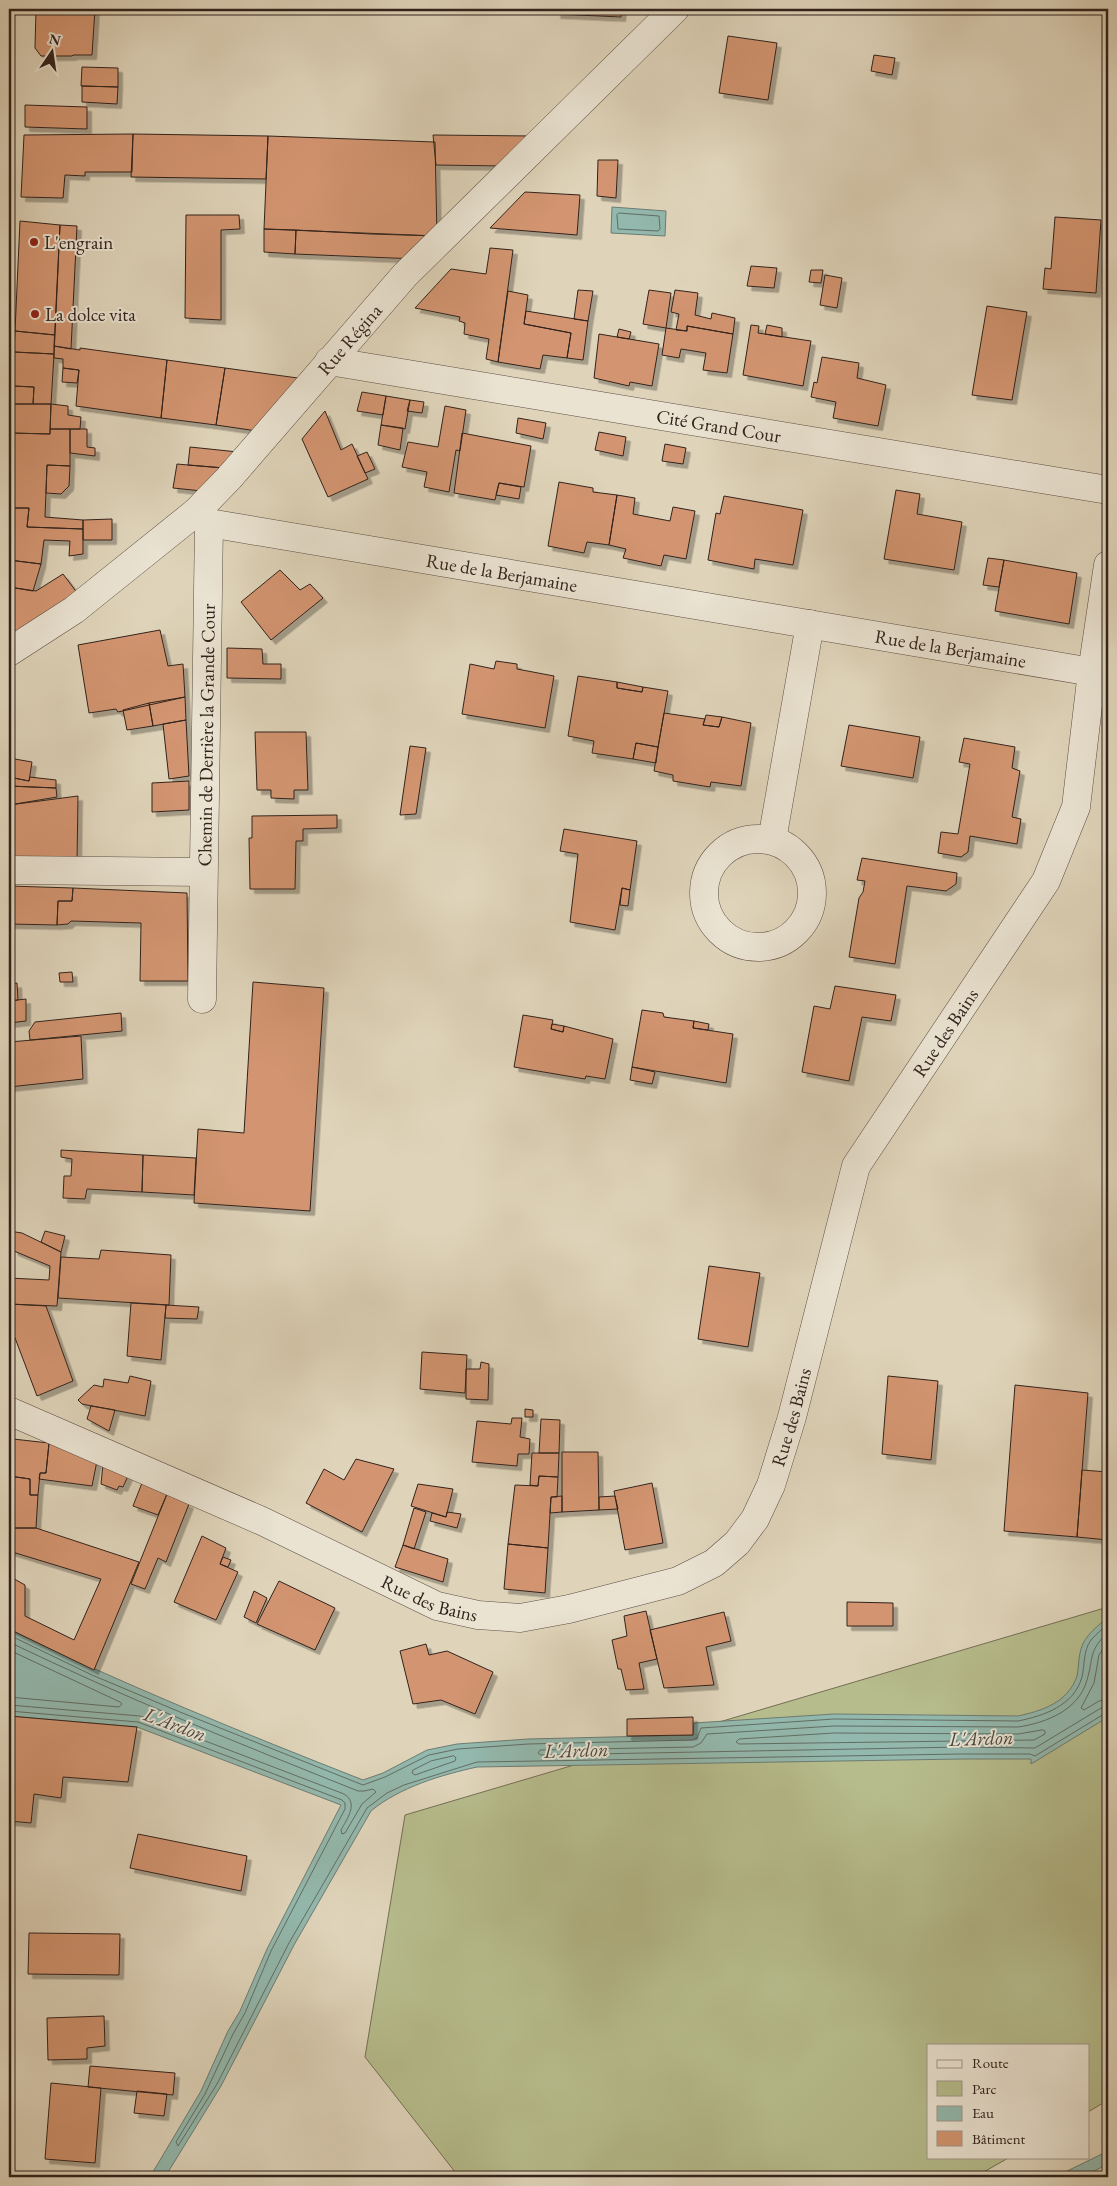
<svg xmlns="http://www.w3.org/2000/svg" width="1117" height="2186" viewBox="0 0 1117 2186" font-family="'EB Garamond',serif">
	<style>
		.green { fill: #b6bc8c; stroke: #746f54 }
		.water { fill: #93b8ad; stroke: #6c7c73 }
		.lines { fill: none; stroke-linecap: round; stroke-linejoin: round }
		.shore { stroke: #626d64; stroke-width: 1 }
		.building { fill: #d39571; stroke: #31221c; filter: url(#shadow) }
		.minor-casing { stroke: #5c4e44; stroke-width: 29 }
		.minor { stroke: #eae3d2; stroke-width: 28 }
		.poi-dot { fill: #8f2418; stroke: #eae3d2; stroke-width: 2 }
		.labels { text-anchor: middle; stroke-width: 4; stroke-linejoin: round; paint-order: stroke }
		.poi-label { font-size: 19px; fill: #31221c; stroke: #eae3d2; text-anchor: start }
		.street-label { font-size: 19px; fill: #31221c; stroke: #eae3d2 }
		.water-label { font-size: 20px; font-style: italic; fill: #4a4840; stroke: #eae3d2 }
	</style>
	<defs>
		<filter id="shadow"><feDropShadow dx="4.5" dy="4.5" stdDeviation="0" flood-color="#0004"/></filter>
	</defs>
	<rect width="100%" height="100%" fill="#dfd4ba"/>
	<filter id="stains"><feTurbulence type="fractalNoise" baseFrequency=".004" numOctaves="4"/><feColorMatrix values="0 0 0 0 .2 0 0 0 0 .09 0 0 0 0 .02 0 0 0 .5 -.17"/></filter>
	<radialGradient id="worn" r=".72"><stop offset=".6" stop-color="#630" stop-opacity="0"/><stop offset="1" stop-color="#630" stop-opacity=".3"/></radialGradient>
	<path class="green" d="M1108 1607V2100L1088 2112V2045H928V2157H1010L975 2177H459L365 2057 405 1815Z"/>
	<path class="water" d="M612 207 666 211 665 236 611 233Z
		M1108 1617V1717L1031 1764V1759H961L477 1767C441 1775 400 1787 371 1811L294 1945 221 2086 165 2177H150L201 2091 228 2031 240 2011 267 1949 341 1805 137 1727 9 1716V1629C125 1685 243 1733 363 1780L383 1773 427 1750 457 1744 528 1739 693 1735 694 1723 834 1714 1018 1716C1041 1711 1068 1703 1077 1676 1079 1668 1078 1658 1081 1649 1085 1635 1098 1626 1108 1617Z
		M1108 2151V2164L1083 2177H1055Z"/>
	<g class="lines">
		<path class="shore" d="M619 213 659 216 660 229 658 231 618 229 617 215Z
			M1108 1632C1088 1652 1094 1656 1087 1680 1079 1710 1046 1723 1018 1727L834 1726 707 1734 701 1743 693 1747 540 1750 538 1753 541 1755 961 1747 1035 1748 1101 1708 1108 1707
			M9 1635 92 1675 180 1712 363 1785 385 1777 429 1755 458 1749 528 1744 693 1740 697 1738 701 1728 834 1719 1018 1721C1043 1716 1074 1706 1082 1677 1085 1664 1083 1651 1091 1640 1096 1634 1103 1629 1108 1623
			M9 1642C123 1697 240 1744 358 1791H364L373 1789 376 1792 362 1804 345 1833 342 1834 341 1830C347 1819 359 1803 344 1794L140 1716 9 1705
			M1108 1642 1099 1655 1094 1683 1081 1708 1084 1710 1099 1701 1108 1699
			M9 1650 120 1702 122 1704 119 1707 9 1697
			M9 1711 138 1722 342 1800 345 1803V1809L271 1951 245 2013 233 2034 205 2094 176 2142 178 2146 217 2084 289 1943 367 1808 387 1793 404 1785 477 1762 961 1754H1030L1035 1756 1104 1714 1108 1713
			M1043 1730 1045 1731V1734L1034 1740 739 1744 736 1742 739 1739 834 1733 1018 1734Z
			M454 1756 456 1758 455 1761 415 1775 412 1773 413 1770 431 1761Z"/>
	</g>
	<path class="building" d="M36 9H115H95L92 55H73L72 56H41L35 48Z
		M557 9H622L621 17 556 14Z
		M728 36 777 43 768 100 719 93Z
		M874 55 895 58 892 75 871 71Z
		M82 67 118 68V87L81 86Z
		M82 86 118 87 117 104 82 102Z
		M25 105 87 107V129L25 127Z
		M133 134 268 136 266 179 131 177Z
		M133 134 132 172H85V176L65 175 63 198 21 197 24 135Z
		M433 135 531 136 503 166 436 165Z
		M268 136 435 142 437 236 264 229Z
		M598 160H618L616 198 597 196Z
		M525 192 580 195 577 235 490 228Z
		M186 215H239L240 229 221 230V320L185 318Z
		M1055 217 1101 220 1096 293 1043 289 1045 268 1051 269Z
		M20 221 60 225 55 335 15 331Z
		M60 225 77 226 71 349 54 346Z
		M264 229 296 230 295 254 264 252Z
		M296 230 371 234 437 236 417 259 295 254Z
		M490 248 513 250 498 362 486 359 489 339 464 334 465 323 459 321 460 317 415 308 451 269 486 274Z
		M751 266 777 268 774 288 747 286Z
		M811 270H823L821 283 809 282Z
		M825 275 842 278 837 308 820 305Z
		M578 290 593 291 588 321 574 319Z
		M649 290 671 293 666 328 643 324Z
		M675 290 698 293 695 315 711 319 712 313 735 318 733 334 687 326V331L676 330 679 314 671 312Z
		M508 291 528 295 524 324 571 333 567 358 543 355 540 369 498 362Z
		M987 306 1027 312 1012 400 972 395Z
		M526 311 588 321 583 360 567 358 571 333 524 324Z
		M751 325 759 326 758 333 811 341 803 386 743 375Z
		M767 325 782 328V337L765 334Z
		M687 326 733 334 727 373 703 370 706 353 681 349 679 358 662 355 666 328 687 331Z
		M619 329 631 332 629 339 617 337Z
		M15 331 55 335 54 354 14 352Z
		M599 334 659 344 652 386 630 382 629 386 594 378Z
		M54 346 80 350V348L167 360 161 418 76 406 79 370 63 368V359L54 358Z
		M14 352 54 354 51 404H33L34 387 13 386Z
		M822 357 859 363 857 378 886 385 878 426 833 418 836 402 811 397 814 382 817 383Z
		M167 360 225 368 216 425 161 418Z
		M63 368 79 370 77 383 62 382Z
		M225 368 305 379 257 431 216 425Z
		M13 386 34 387 33 404H12Z
		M362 392 386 396 383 415 357 411Z
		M386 396 410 400 405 429 381 425Z
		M410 400 424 402 422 413 407 411Z
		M12 404H51L50 434 11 433Z
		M51 404 68 406V415L81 417 80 429H50Z
		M445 406 466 410 460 451 456 450 449 492 424 487 427 472 402 467 408 442 438 447Z
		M325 411 341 450 352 444 368 479 328 497 302 439Z
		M518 418 546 423 543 439 516 433Z
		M381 425 403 428 400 450 378 445Z
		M50 429H70V466L47 465 45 517 83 520V529L27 527 29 508H9L11 433 50 434Z
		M70 429H87V447L95 448V456L70 453Z
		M599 432 626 437 623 456 595 450Z
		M462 433 531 446 524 487 499 483 495 500 454 493Z
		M665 444 686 448 683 464 662 461Z
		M190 447 238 452 224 468 188 465Z
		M367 452 375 469 365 473 357 456Z
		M177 464 188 465 224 468 202 491 173 488Z
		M47 465 70 466 69 486 61 494 46 493Z
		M559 482 593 488V492L617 495 609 545 587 542 584 553 548 546Z
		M499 483 521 487 519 499 496 495Z
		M896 490 920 494 917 514 962 522 954 570 884 559Z
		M617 495 635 498 633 514 670 521 673 507 695 511 686 559 664 555 661 566 623 558 626 549 609 545Z
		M724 496 803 510 793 565 755 559 754 569 708 560 716 513 720 514Z
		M9 508H29L27 527 83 529V554L69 556 70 541 44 540 41 564 9 560Z
		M112 519V540H83V520Z
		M988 558 1004 560 999 587 983 585Z
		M9 560 41 564 33 591 9 587Z
		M1004 560 1077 573 1069 624 995 611Z
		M280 570 300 590 310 584 323 598 271 640 241 602Z
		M63 574 78 594 9 643V587L36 591Z
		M160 630 168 666 183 664 185 697 118 712 116 709 89 713 78 645Z
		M227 648 262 649 263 664H281V679L227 678Z
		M496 661 517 664V669L554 676 545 728 462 714 470 664 494 669Z
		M578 676 617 682V688L642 692 643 687 668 691 658 747 636 743 633 759 592 753 594 741 568 736Z
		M617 682 643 687 642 692 617 688Z
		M185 697 186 720 153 726 149 703Z
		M149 703 153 726 127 730 123 710Z
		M664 713 705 719 703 725 719 727 722 717 751 723 741 786 711 782 710 787 673 781V775L654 771Z
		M706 715 722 717 719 727 703 725Z
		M186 720 189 776 169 779 163 724Z
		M849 725 920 737 913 778 841 766Z
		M255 732H306L308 790H294V799L271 798V790H257Z
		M964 738 1015 747 1012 768 1020 771 1012 817 1021 819 1017 844 970 836 968 852 961 857 938 853 941 832 958 834 970 764 959 762Z
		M636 743 658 747 656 763 633 759Z
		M410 746 426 748 416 814 400 815Z
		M9 758 32 762 29 781 9 777Z
		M9 777 29 781 30 777 56 780V788L9 786Z
		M189 781V810L152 812V783Z
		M9 786 56 788 57 797 9 805Z
		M78 796 77 862 9 861V805Z
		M337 815V828L303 829V841H296L295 889H250L249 838H252V816Z
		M564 829 637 841 630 890 622 888 615 930 570 922 578 854 560 851Z
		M862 858 957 873 956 884 946 891 907 886 895 964 849 957 859 898 863 892 865 881 857 880Z
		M9 886 73 888 72 901H58L57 925 9 924Z
		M73 888 187 893 188 981H140L141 923 71 921 68 924 57 925 58 901H72Z
		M622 888 630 890 628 906 620 905Z
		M72 972 73 982H60L59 973Z
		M253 982 324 988 310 1211 194 1203 198 1129 244 1133Z
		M17 983 18 1000 9 1001V984Z
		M835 986 896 995 891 1021 862 1017 849 1081 802 1072 814 1006 830 1009Z
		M26 999V1021L9 1023V1001Z
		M642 1010 663 1013 664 1017 694 1021 693 1028 733 1034 726 1083 632 1067Z
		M121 1013 122 1031 30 1040 29 1031 35 1022Z
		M523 1015 553 1020 551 1029 563 1032 564 1026 613 1039 605 1079 586 1076 585 1079 514 1067Z
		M694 1021 709 1024 708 1030 693 1028Z
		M552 1024 564 1026 563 1032 551 1029Z
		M81 1036 83 1079 9 1087V1042Z
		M632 1067 655 1072 652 1084 630 1080Z
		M61 1150 143 1155 142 1192 87 1189 85 1199 63 1198 64 1176H71L72 1159 61 1157Z
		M143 1155 196 1158 194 1195 142 1192Z
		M9 1231 22 1233 61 1252 57 1306 9 1304V1278L49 1280 50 1266 14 1251Z
		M45 1231 65 1236 61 1252 41 1242Z
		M101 1250 171 1255 169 1305 58 1298 61 1257 99 1259Z
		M709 1266 760 1273 748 1347 698 1339Z
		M131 1303 166 1305 161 1360 127 1356Z
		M9 1304 46 1306 73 1381 37 1396 9 1322Z
		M166 1305 199 1307 197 1319 165 1318Z
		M422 1352 467 1355 465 1393 420 1389Z
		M481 1362 489 1364 488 1400 466 1399V1369H480Z
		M130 1376 151 1381 145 1416 82 1404 78 1400 94 1385 103 1387 104 1379 128 1383Z
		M888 1376 938 1381 931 1460 882 1454Z
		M1015 1385 1088 1393 1077 1537 1004 1531Z
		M91 1406 115 1410 109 1431 87 1419Z
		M525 1409 533 1410V1417H525Z
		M512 1418H522L520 1437 530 1439 529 1454H518L517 1466 472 1462 477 1421 511 1424Z
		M541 1419 560 1420 559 1453H539Z
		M13 1439 49 1443 46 1473H40L38 1495H30V1479L9 1476V1443Z
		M49 1443 97 1461 92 1486 39 1479 40 1473H46Z
		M562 1452H598L599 1510 562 1512Z
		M532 1453H559L558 1477 539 1476 538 1486 530 1485Z
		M356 1459 394 1469 362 1532 306 1503 324 1469 344 1480Z
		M103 1464 128 1476 123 1487 119 1486 117 1490 101 1484Z
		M1082 1470 1108 1472V1540L1077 1537Z
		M9 1476 30 1479V1495H38L36 1528H9Z
		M539 1476 558 1477 557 1497H551L548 1548 508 1544 515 1485 538 1486Z
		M142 1483 167 1494 158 1515 133 1506Z
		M652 1483 663 1543 625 1550 614 1491Z
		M418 1484 453 1489 446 1517 411 1506Z
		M167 1494 189 1504 166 1562 158 1558 145 1589 131 1584Z
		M562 1496V1512L550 1513 551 1497Z
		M615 1496 618 1509 599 1510V1497Z
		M414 1508 426 1512 414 1549 403 1545Z
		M447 1512 461 1514 457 1528 430 1521 432 1513 446 1517Z
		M9 1528H36L139 1562 94 1670 9 1629V1576L25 1585V1616L74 1640 101 1579 9 1551Z
		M202 1536 226 1548 220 1564 238 1572 216 1620 174 1602Z
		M508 1544 548 1548 545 1593 504 1589Z
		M403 1545 448 1559 443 1582 395 1567Z
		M223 1557 231 1560 228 1567 220 1564Z
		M279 1581 335 1608 315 1650 257 1624Z
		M254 1591 267 1598 256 1623 244 1617Z
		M847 1602 893 1603V1626H847Z
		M646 1611 657 1659 639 1663 644 1689 626 1690 621 1669H618L612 1640 627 1636 624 1616Z
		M724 1612 731 1641 706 1647 714 1685 664 1688 650 1630Z
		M426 1644 429 1655 447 1651 493 1672 475 1714 441 1700 413 1704 400 1651Z
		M9 1716 137 1727 128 1782 63 1777 61 1798 34 1794 31 1823 9 1821Z
		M693 1717V1735L627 1736V1719Z
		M138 1834 247 1856 241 1891 130 1868Z
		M29 1933 120 1934 119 1975 28 1974Z
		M104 2016 105 2046 87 2048V2059L48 2060 47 2018Z
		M90 2066 175 2073 173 2095 88 2087Z
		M51 2083 101 2088 95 2163 45 2159Z
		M137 2091 167 2094 164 2116 134 2113Z"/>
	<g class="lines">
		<defs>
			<g id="minor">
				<path id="s1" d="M329 361 1108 490"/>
				<path id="s2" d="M196 512 209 523 1092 672"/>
				<path id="s3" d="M9 652 74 610 196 512 229 478 405 275 675 9"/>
				<circle cx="758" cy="893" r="54"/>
				<path d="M772 840 810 624"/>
				<path d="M9 870 203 872"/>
				<path id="s4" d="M202 999 209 523"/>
				<path id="s5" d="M9 1411 262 1521 437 1606 478 1615 520 1618 569 1609 678 1581 714 1563 737 1543 755 1519 771 1485 792 1417 856 1166 1046 881 1076 807 1092 672 1108 565"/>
			</g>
		</defs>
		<use href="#minor" class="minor-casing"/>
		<use href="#minor" class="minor"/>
	</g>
	<g class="poi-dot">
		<circle cx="34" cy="242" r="5"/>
		<circle cx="35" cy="314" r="5"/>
	</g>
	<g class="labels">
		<g class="poi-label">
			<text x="44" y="249">L'engrain</text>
			<text x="45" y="321">La dolce vita</text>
		</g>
		<g class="street-label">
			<text dy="7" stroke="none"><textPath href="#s3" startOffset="465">Rue Régina</textPath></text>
			<text dy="7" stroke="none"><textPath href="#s1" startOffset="395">Cité Grand Cour</textPath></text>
			<text dy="7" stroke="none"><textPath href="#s2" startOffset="314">Rue de la Berjamaine</textPath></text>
			<text dy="7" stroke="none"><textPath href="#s2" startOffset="769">Rue de la Berjamaine</textPath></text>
			<text dy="7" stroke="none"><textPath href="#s4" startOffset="264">Chemin de Derrière la Grande Cour</textPath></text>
			<text dy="7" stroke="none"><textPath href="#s5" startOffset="1346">Rue des Bains</textPath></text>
			<text dy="7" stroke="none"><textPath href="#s5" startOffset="926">Rue des Bains</textPath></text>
			<text dy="7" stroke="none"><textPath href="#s5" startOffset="461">Rue des Bains</textPath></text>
		</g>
		<g class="water-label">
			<text transform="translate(175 1724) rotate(20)" y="7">L'Ardon</text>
			<text transform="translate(981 1738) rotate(-2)" y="7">L'Ardon</text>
			<text transform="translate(576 1750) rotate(-2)" y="7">L'Ardon</text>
		</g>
	</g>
	<rect width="1117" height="2186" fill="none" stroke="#dfd4ba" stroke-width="30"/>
	<rect x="10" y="10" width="1097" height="2166" fill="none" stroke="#31221c" stroke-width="2.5"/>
	<rect x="15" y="15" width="1087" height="2156" fill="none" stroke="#31221c"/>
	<rect x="927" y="2044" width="162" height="115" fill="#eae3d2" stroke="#a09689"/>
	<rect x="937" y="2060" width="25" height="8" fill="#eae3d2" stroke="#a09689"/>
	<text x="972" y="2068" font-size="15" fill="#31221c">Route</text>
	<rect x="937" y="2081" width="25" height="15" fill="#b6bc8c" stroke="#a09689"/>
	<text x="972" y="2094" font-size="15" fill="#31221c">Parc</text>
	<rect x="937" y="2106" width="25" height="15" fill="#93b8ad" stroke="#a09689"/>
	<text x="972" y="2118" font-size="15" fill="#31221c">Eau</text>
	<rect x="937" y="2131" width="25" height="15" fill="#d39571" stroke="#a09689"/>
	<text x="972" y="2144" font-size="15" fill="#31221c">Bâtiment</text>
	<g transform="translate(52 52) rotate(13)" stroke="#eae3d2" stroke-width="4" paint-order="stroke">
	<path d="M0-4L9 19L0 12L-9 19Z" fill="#31221c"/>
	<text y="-8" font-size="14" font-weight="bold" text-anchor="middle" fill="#31221c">N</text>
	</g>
	<rect width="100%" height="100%" filter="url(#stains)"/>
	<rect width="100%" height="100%" fill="url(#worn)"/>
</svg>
